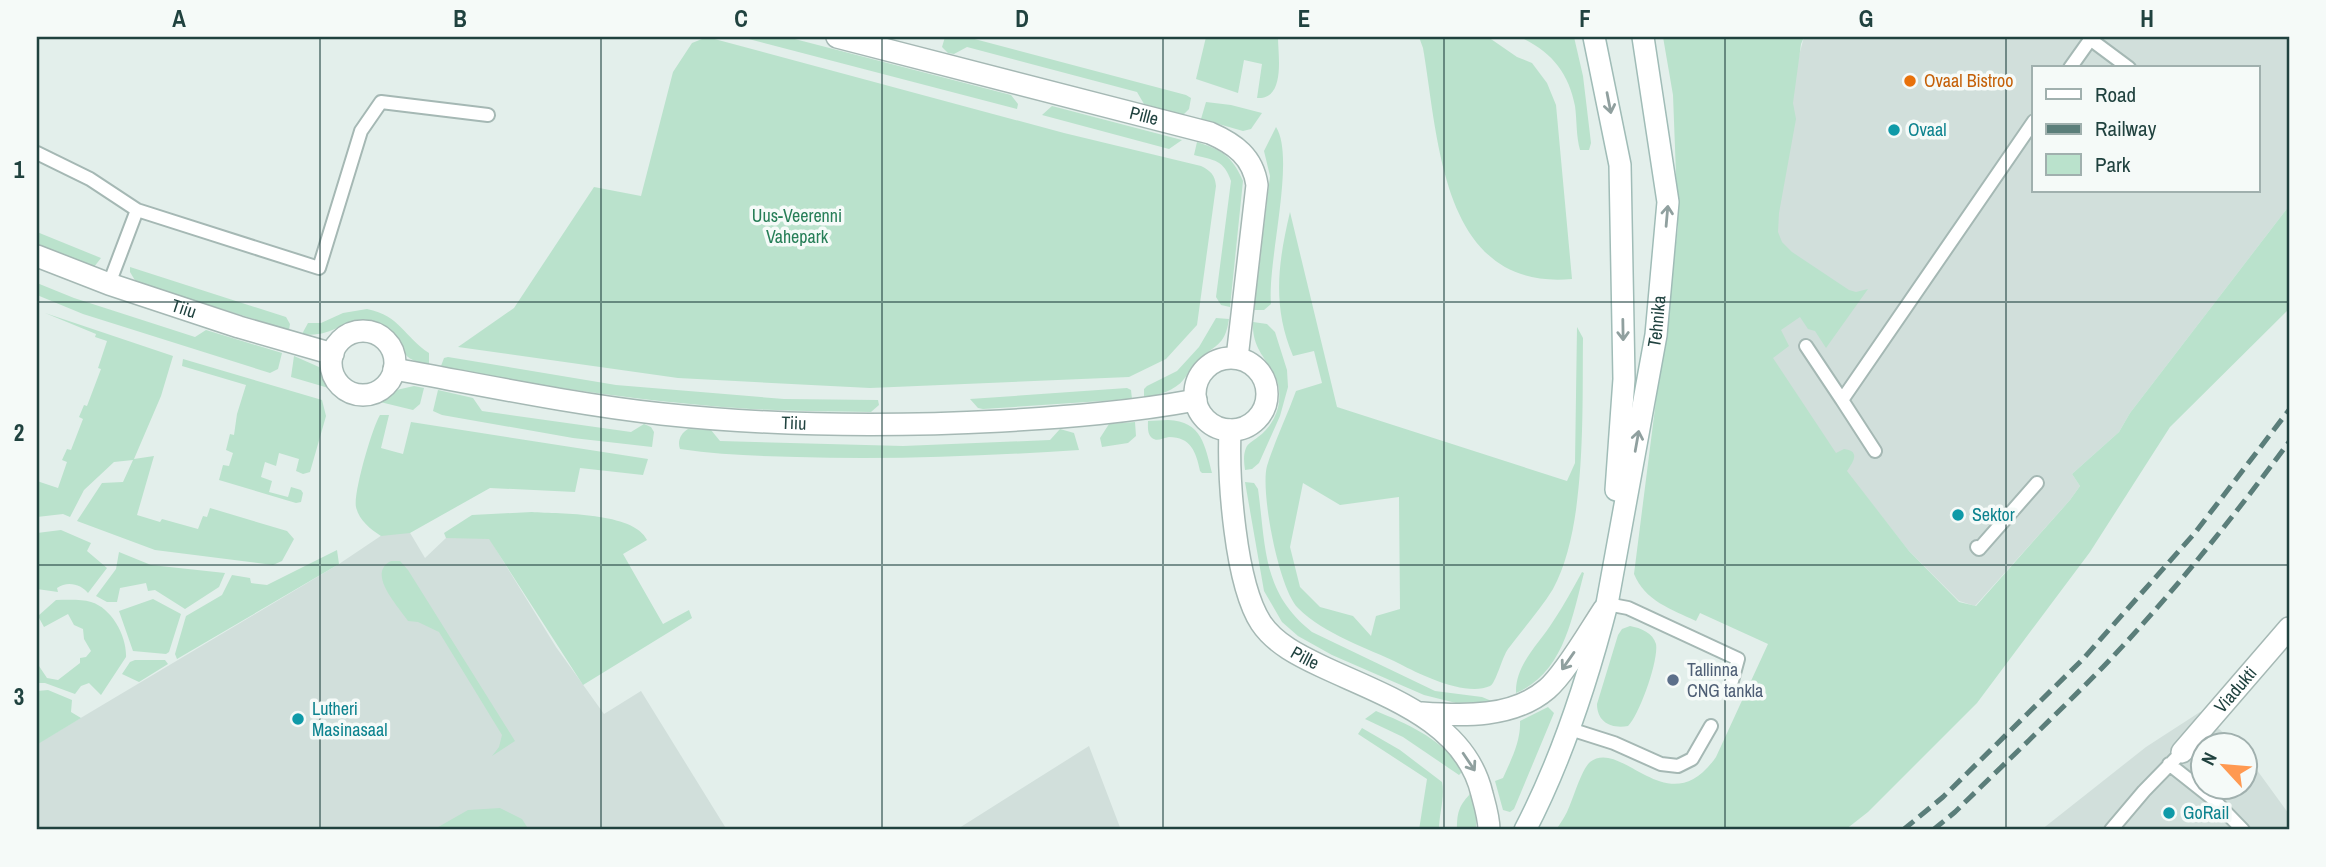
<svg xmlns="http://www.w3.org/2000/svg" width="2326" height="867" viewBox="0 0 2326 867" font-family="'Archivo Narrow',sans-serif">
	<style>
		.built { fill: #d1dfdb; fill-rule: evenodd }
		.green { fill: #bae2cc; fill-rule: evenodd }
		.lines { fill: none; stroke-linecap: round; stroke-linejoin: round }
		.service-casing { stroke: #a5b8b4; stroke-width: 16 }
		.minor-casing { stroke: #a5b8b4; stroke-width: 24 }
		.secondary-casing { stroke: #a0bcb7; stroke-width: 24 }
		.service { stroke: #fff; stroke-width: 12 }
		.minor { stroke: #fff; stroke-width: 21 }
		.secondary { stroke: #fff; stroke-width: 21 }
		.rail { stroke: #5b7e7a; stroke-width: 5; stroke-dasharray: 14 7; stroke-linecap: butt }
		.oneway { stroke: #90a09f }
		.grid { fill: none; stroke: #20423f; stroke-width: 2; stroke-opacity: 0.55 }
		.food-dot { fill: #e8710a; stroke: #f5faf8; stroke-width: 2.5 }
		.culture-dot { fill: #0f9aa8; stroke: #f5faf8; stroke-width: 2.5 }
		.service-dot { fill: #5c6f8a; stroke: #f5faf8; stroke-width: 2.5 }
		.labels { text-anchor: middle; stroke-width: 7; stroke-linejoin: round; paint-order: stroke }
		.food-label { font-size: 18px; fill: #c56008; stroke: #f5faf8; text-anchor: start }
		.street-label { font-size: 18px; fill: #20423f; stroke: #f5faf8 }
		.culture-label { font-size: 18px; fill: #0d838f; stroke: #f5faf8; text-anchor: start }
		.park-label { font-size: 18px; fill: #267e57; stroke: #f5faf8 }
		.service-label { font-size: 18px; fill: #4e5e75; stroke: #f5faf8; text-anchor: start }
		.neatline { fill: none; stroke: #20423f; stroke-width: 2.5 }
		.grid-label { font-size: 23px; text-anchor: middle; font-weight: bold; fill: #20423f }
	</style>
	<rect width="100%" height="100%" fill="#e3efeb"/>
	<path class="built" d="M1804 37H2289V206L2130 413 2119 432 2072 474 2080 486 2070 500 1975 606 1959 601 1909 551 1846 471 1733 299ZM2034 68H2258V191H2034Z
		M403 521 425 558 446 538H489L556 647 604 714 641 691 727 830H37V744L339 564Z
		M2200 712 2236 744H2204V786H2246V755L2289 814V830H2041L2146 747Z
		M1089 746 1121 830H956Z"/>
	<path class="green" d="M707 37 1064 133 1201 166C1211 171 1215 175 1216 186L1197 325 1166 359 1129 377 870 388 678 378 458 347 514 308 594 187 641 196 673 72 692 43Z
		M741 37H787L1011 95 1018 104 1017 109Z
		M945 37H967L1186 95 1191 98 1189 109 1183 115 1144 104 1137 92 967 47 954 54 948 53 942 47Z
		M1206 37H1278C1278 55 1286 100 1257 98L1262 64 1244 60 1238 93 1196 79Z
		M1419 37H1488L1517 57 1532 63 1547 83 1556 105 1572 279C1441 291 1439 140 1423 48Z
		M1520 37H1574L1583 76 1591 143 1589 150H1580C1576 136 1577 121 1575 106 1569 73 1551 51 1520 37Z
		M1663 37H1804L1801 44 1793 103 1796 119 1779 213 1778 232 1782 242 1792 252 1849 290 1856 292 1868 289 1826 348 1815 331 1808 329 1800 317 1781 330 1789 346 1773 358 1836 453 1844 449C1861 451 1853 462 1847 471L1909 551 1959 602 1976 606 2070 500 2080 486 2072 474 2119 432 2130 413 2289 206V309L2170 427 2090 552 1977 703 1868 812 1845 830H1556C1560 824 1564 818 1567 812 1573 800 1581 770 1590 762 1622 737 1668 826 1716 757L1768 644 1700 613 1696 621C1671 609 1645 601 1634 574L1678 227 1673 95Z
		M1206 102 1231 105 1262 113 1251 129 1243 131 1201 119Z
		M1052 106 1182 140 1169 149 1042 115Z
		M1276 127C1296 158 1267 262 1271 304L1264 310H1254L1270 176 1264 151Z
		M1197 142C1222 150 1232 156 1243 181L1230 307 1221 305 1216 297 1231 181C1224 160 1214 160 1194 155Z
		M1290 212 1337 407 1567 481 1575 463 1577 327 1583 338C1582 409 1587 527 1553 589 1540 610 1523 629 1508 649 1502 657 1496 683 1490 686 1466 697 1421 675 1400 664 1366 647 1325 635 1298 608 1279 590 1260 491 1267 466 1275 440 1287 416 1296 391L1322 383 1314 351 1293 356C1272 306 1278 263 1290 212ZM1303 483 1340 505 1399 497 1400 609 1376 616 1371 636 1353 616 1320 607 1300 587 1290 547Z
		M37 232 101 258 94 267 63 257 37 245Z
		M130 267 286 317 290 324 289 330 136 282 130 272Z
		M37 283 74 298 195 337 206 330 282 353 278 369 270 373 83 314 37 295Z
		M367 309C401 316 404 337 429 353V365C420 363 411 361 405 354 394 341 390 324 371 321 345 317 331 339 302 334L308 323H321L343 313Z
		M45 313 173 356 161 396 134 459 154 456 137 515 160 522 162 519 198 529 203 516 207 517 210 508 287 531 294 539 282 561 273 565 155 550 77 521 102 483 123 482 133 460 114 462 84 490 70 517 63 514 37 517V481L58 488 67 462 62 460 67 449 71 450 83 419 79 417 84 405 87 406 101 369 98 368 107 341 95 337 96 334Z
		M1216 318 1229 319C1225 347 1214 345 1197 361 1191 366 1189 373 1184 379 1175 391 1158 395 1144 398V389L1147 386 1177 371 1199 347Z
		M1253 322 1267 324 1275 332 1287 370 1288 387 1280 416 1259 463 1252 469 1245 470C1244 463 1243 455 1246 448 1248 443 1253 441 1258 437 1269 429 1278 415 1279 401 1283 365 1251 360 1253 322Z
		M294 356 319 367 332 389 291 377Z
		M448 357 616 385 784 399 878 400 879 405 871 412C818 411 764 411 711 406 620 398 531 385 441 366L444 358Z
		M183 359 322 400 326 416 310 472 303 474 296 471 299 459 279 453 276 466 265 462 261 477 272 481 269 492 288 497 291 487 301 490 303 493 301 502 296 503 219 480 223 465 229 466 233 453 226 450 230 434 234 435 237 414 246 385 182 366Z
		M414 386 424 388 420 404 413 410 376 401 392 391Z
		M1127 388 1131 390 1132 399 983 409 978 408 970 399Z
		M438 390 473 398 482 411 631 432 644 424 651 427 654 432 652 447 573 438 442 415 433 411Z
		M380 415H389L381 448 403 454 411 422 648 459 643 475 580 468 575 492 490 488 410 533 381 536C370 529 359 520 356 507 353 494 372 428 380 415Z
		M1168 420C1202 421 1205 446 1212 473H1202L1200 471C1196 452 1191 437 1169 437 1163 438 1157 442 1152 438 1147 434 1148 426 1148 421Z
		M1135 422 1136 436 1128 443 1102 447 1100 438 1109 424Z
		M688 429 711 430 720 441 903 446 1050 440 1060 429 1074 433 1079 450C985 456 891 460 797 457 758 456 719 455 680 449 677 441 681 433 688 429Z
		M1245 482 1254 483 1258 489C1266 547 1262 593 1312 632L1435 691 1482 697 1494 702 1456 703 1424 695 1332 655 1298 636 1282 622 1264 591Z
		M532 512C560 514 634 512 647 540L623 554 663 624 689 610 692 618 583 685 489 539 446 538 444 533 472 515Z
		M61 530 91 543 87 551 107 568 88 593C82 585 68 580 57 588L58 592 37 589V533Z
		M337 550 339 564 177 659 175 654 186 616 222 595 232 575 250 578 251 583 267 585Z
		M119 552 151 565 225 573 219 587 185 609 155 590 148 591 146 583 120 588 117 602H107L96 596 116 569Z
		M391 561H400L408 570 515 741 492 756 499 747 502 735 439 632 418 622 408 621C398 606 366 573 391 561Z
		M1582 572 1584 573C1572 617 1564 673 1516 693 1515 664 1540 643 1554 620 1564 605 1573 588 1582 572Z
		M153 599 181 614 169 652 166 654 133 651 119 611Z
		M56 600C67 600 81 599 91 602 112 608 127 637 126 657L101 695 89 683 81 686 75 694 45 683H37V663L47 678 58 680 80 663V658L86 657 91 651 84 639 83 629 74 625 68 614 44 627 38 616Z
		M1630 626C1641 628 1653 633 1656 644 1659 660 1639 716 1628 726 1611 729 1597 722 1597 704L1618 635 1622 629Z
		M135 660H165L168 664 139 682 122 674 130 662Z
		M48 690 72 700 71 712 81 718 38 744 37 691Z
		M1548 707 1554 713 1514 809 1510 812 1503 810 1495 781 1503 778C1511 760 1521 741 1520 721Z
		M1376 711C1410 725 1442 739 1463 771L1459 775 1403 737 1365 719Z
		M1362 728 1400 750 1442 782C1445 798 1439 814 1439 830H1419L1427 779 1358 734Z
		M1472 792 1476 808V830H1457C1457 812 1459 805 1472 792Z
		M500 808 522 819 529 830H433L468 810Z"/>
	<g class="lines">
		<defs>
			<path id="service" d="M2090 39 2129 68
				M2070 68 2092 37
				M37 153 90 179 137 210 319 268 361 131 381 102 488 115
				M109 284 137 210
				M1806 346 1842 400 2034 121
				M1842 400 1875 451
				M1977 547 1979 549 2037 483
				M1607 604 1628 608 1738 659 1732 681
				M1570 729 1614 743 1661 764 1678 766 1692 759 1711 726
				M2169 764 2212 798 2243 830
				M2111 830 2144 791 2182 752"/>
			<g id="minor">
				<path id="s1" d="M837 37 1210 133C1235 144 1253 157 1257 185L1237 358"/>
				<path id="s2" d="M37 256 109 284 239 327 333 354"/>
				<circle cx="363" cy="363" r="32"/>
				<circle cx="1231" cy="394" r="36"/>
				<path id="s3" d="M394 369C483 385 572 404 662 414 774 426 888 427 1001 421 1067 417 1131 412 1196 400"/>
				<path id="s4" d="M1230 430C1228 479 1235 583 1261 623 1275 644 1300 656 1321 666 1382 695 1465 720 1482 794 1485 805 1489 818 1489 830"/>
				<path d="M1422 713C1463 716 1513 718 1547 689 1565 674 1590 630 1604 609"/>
				<path id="s5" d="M2182 752 2289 628"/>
			</g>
			<g id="secondary">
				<path d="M1594 37 1620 165 1624 379 1616 490"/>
				<path id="s6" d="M1525 830C1562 759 1587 682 1607 604L1656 335 1668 202 1643 37"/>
			</g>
		</defs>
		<use href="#service" class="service-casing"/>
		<use href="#minor" class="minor-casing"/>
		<use href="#secondary" class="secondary-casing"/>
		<use href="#service" class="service"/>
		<use href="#minor" class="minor"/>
		<use href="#secondary" class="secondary"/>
		<path class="rail" d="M1903 830 1943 797 2083 659 2194 534 2289 410
			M1933 830 1955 812C2004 764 2055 716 2103 667 2170 597 2231 520 2289 442"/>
	</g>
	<defs><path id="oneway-shaft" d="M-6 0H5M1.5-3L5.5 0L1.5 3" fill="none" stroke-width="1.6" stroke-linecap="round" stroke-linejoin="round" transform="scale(1.75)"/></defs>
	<g class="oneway">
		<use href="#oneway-shaft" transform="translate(1609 103) rotate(79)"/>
		<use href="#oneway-shaft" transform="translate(1667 216) rotate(-85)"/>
		<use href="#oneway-shaft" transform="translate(1623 330) rotate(89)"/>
		<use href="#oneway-shaft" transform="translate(1637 441) rotate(-80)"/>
		<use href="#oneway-shaft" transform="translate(1568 661) rotate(125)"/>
		<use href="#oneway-shaft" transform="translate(1469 762) rotate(56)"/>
	</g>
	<path class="grid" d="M320 37V830M601 37V830M882 37V830M1163 37V830M1444 37V830M1725 37V830M2006 37V830M37 302H2289M37 565H2289"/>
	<circle class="food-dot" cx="1910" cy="81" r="7"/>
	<g class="culture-dot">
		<circle cx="1894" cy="130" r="7"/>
		<circle cx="1958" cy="515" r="7"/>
		<circle cx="298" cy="719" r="7"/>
		<circle cx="2169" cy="813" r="7"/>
	</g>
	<circle class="service-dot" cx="1673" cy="680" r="7"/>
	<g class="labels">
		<g class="food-label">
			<text x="1924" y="87">Ovaal Bistroo</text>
		</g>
		<g class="street-label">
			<text dy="6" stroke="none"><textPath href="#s1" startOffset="317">Pille</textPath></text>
			<text dy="6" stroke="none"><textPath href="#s2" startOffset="156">Tiiu</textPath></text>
			<text dy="6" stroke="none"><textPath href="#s6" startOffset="528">Tehnika</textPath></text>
			<text dy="6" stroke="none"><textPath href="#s3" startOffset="404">Tiiu</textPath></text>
			<text dy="6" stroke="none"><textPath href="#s4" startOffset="254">Pille</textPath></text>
			<text dy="6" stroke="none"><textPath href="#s5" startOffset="82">Viadukti</textPath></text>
		</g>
		<g class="culture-label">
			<text x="1908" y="136">Ovaal</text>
			<text x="1972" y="521">Sektor</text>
			<text x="312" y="715">Lutheri<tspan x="312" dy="21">Masinasaal</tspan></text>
			<text x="2183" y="819">GoRail</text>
		</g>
		<g class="park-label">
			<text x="797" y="222">Uus-Veerenni<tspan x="797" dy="21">Vahepark</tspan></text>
		</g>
		<g class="service-label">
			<text x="1687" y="676">Tallinna<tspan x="1687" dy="21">CNG tankla</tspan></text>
		</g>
	</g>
	<rect width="2326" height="867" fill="none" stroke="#f5faf8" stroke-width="77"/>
	<rect x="2032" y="66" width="228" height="126" fill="#f5faf8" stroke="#a0b0ae" stroke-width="2"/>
	<rect x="2046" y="89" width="35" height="10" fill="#ffffff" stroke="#a0b0ae" stroke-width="2"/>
	<text x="2095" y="102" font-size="21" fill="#20423f">Road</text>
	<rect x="2046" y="124" width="35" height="10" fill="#5b7e7a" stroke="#a0b0ae" stroke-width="2"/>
	<text x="2095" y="136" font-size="21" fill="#20423f">Railway</text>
	<rect x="2046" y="154" width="35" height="21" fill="#bae2cc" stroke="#a0b0ae" stroke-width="2"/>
	<text x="2095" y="172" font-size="21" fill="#20423f">Park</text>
	<g transform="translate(2224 766) rotate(296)"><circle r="33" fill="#f5faf8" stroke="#a0b0ae" stroke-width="2"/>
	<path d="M0-5L12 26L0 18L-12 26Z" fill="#ff9951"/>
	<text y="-10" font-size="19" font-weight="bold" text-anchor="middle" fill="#20423f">N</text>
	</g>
	<rect x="38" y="38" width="2250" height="790" class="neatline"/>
	<g class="grid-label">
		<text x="179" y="27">A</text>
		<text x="460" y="27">B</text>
		<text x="741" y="27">C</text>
		<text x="1022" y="27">D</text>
		<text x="1304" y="27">E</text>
		<text x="1585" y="27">F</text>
		<text x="1866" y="27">G</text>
		<text x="2147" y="27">H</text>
		<text x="19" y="178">1</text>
		<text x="19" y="441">2</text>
		<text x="19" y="705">3</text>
	</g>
</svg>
